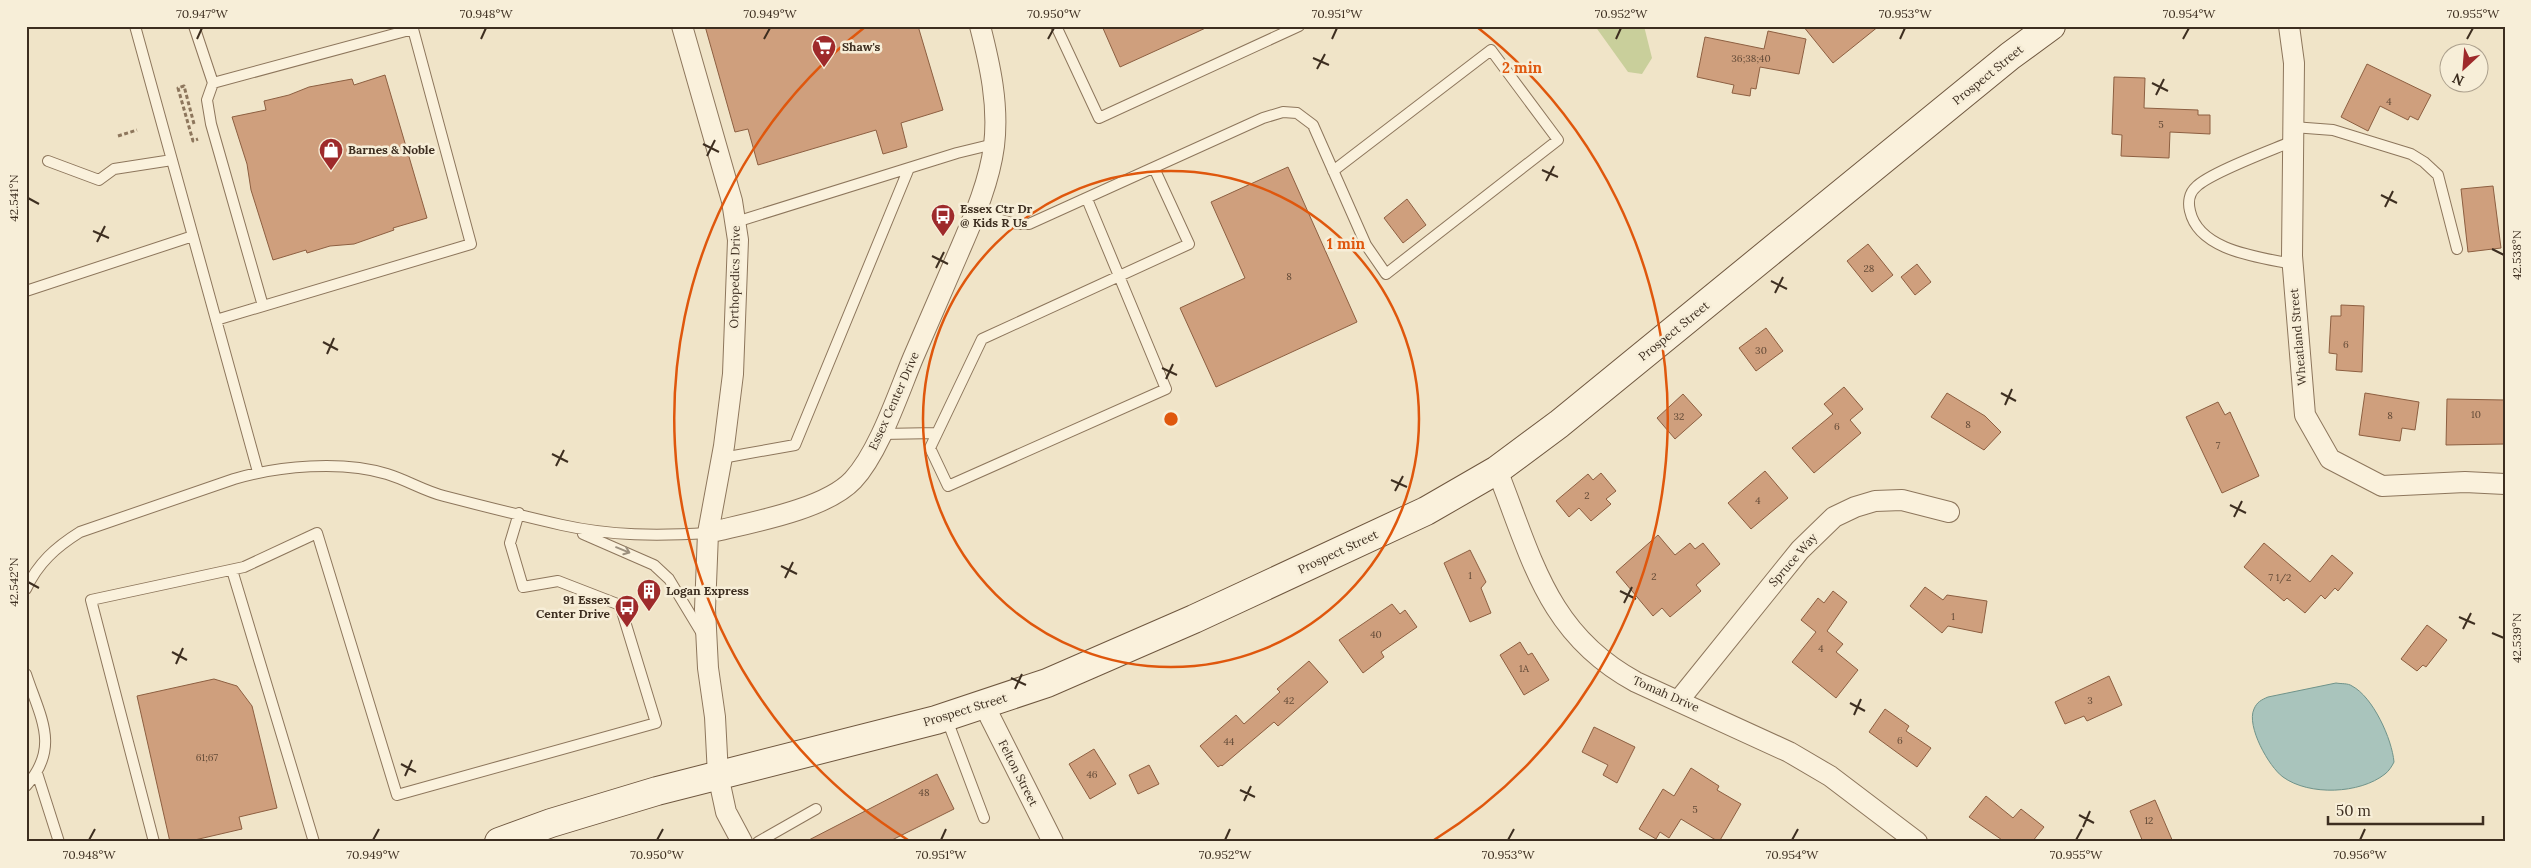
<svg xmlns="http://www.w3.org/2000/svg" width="2531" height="868" viewBox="0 0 2531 868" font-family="Lora,serif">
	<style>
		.green { fill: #c9cf9b }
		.water { fill: #a9c4bc; stroke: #6f938a }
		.building { fill: #cf9f7d; stroke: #8d5f41 }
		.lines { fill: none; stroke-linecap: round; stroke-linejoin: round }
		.lane-casing { stroke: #8d765c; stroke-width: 12 }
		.street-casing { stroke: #8d765c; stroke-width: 22 }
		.secondary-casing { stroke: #6f573f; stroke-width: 30 }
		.path { stroke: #8d765c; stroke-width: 3; stroke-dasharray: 4 2.5; stroke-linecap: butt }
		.lane { stroke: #faf1dc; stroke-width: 10 }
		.street { stroke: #faf1dc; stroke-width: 20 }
		.secondary { stroke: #faf1dc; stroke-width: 28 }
		.oneway { stroke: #9c907e }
		.ticks { fill: none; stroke: #3d2e20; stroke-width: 2 }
		.ring { fill: none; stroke: #df570d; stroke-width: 2.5 }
		.labels { text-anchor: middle; stroke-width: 5; stroke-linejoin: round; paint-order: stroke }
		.number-label { font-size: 10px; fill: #624a37 }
		.poi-label { font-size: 12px; font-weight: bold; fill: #3d2e20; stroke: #f7eed8; text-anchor: start }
		.street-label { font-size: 12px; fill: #3d2e20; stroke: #f7eed8 }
		.centre { fill: #df570d; stroke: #f7eed8; stroke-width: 2.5 }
		.ring-label { font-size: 15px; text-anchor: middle; font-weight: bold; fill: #df570d; stroke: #f7eed8; stroke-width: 5; stroke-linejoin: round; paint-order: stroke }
		.neatline { fill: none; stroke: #3d2e20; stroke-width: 2 }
		.ticks-label { font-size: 12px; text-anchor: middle; fill: #3d2e20 }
	</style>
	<rect width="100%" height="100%" fill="#f0e4c8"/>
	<path class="green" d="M1595 26H1644L1652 58 1642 74 1628 72Z"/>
	<path class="water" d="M2336 683C2341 684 2348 683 2352 686 2373 697 2392 739 2394 762 2392 766 2389 771 2385 774 2360 794 2309 796 2283 777 2269 767 2246 726 2254 709 2257 702 2261 700 2268 697Z"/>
	<path class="building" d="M705 26H918L943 110 901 123 907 147 883 154 876 130 758 165 748 129 735 132Z
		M1102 26H1210L1120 67Z
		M1803 26H1879L1833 63Z
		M1768 31 1806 39 1799 74 1760 67 1756 89 1751 88 1750 96 1732 93 1734 85 1697 77 1705 37 1764 49Z
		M2367 64 2431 95 2418 120 2410 116 2408 120 2380 106 2368 131 2341 117Z
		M385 75 427 218 393 228 394 230 354 244 330 246 307 253 306 250 273 260 251 190 247 164 232 117 266 110 264 101 289 95 309 87 352 79 354 85Z
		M2114 77 2145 78 2144 108 2198 110V115H2210V134L2170 132 2169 158 2121 156 2122 135 2112 134Z
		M1288 167 1357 322 1216 387 1180 308 1245 278 1211 202Z
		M2493 186 2501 248 2468 252 2461 189Z
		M1407 199 1426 225 1403 243 1384 218Z
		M1868 244 1893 275 1872 292 1847 261Z
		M1917 264 1931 282 1915 295 1901 277Z
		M2341 305 2364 306 2362 372 2336 370 2337 354 2329 353 2331 316H2341Z
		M1766 328 1783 351 1756 371 1739 348Z
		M1844 387 1863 409 1850 420 1861 433 1814 473 1792 448 1833 414 1824 404Z
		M1947 393 1985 416 2001 432 1984 450 1931 417Z
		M2365 393 2419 402 2415 430 2402 428 2400 441 2359 435Z
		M1683 394 1702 415 1675 439 1657 418Z
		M2447 399 2505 400V444L2446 445Z
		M2218 402 2225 415 2230 412 2259 476 2222 493 2186 417Z
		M1765 471 1788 498 1751 529 1728 503Z
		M1601 473 1616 491 1606 499 1611 504 1591 521 1579 508 1569 517 1556 501 1588 474 1593 480Z
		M1658 535 1675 555 1690 543 1695 549 1703 543 1720 564 1696 585 1701 591 1670 617 1662 608 1653 616 1616 572Z
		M2264 543 2310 582 2332 555 2353 573 2338 591 2335 588 2325 599 2321 595 2305 613 2287 598 2284 601 2244 567Z
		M1470 550 1486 582 1481 588 1491 613 1470 622 1444 563Z
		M1925 587 1943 600 1947 595 1987 601 1982 633 1948 626 1942 633 1910 606Z
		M1833 591 1847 602 1827 631 1843 644 1836 652 1858 670 1836 698 1792 662 1816 632 1801 620 1818 598 1824 603Z
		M1392 604 1400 614 1405 610 1417 627 1381 652 1384 657 1363 673 1339 640Z
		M2427 625 2447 640 2426 667 2423 665 2417 671 2401 659Z
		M1520 642 1528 655 1532 653 1549 680 1524 695 1500 655Z
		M1309 661 1328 682 1278 726 1274 722 1222 766 1221 765 1218 767 1200 746 1236 715 1244 724 1280 692 1277 689Z
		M2109 676 2122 705 2087 721 2084 716 2065 724 2055 702Z
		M214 679 237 686 252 706 277 808 239 817 242 829 186 842H170L137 696Z
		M1885 709 1909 726 1906 731 1931 748 1917 767 1869 732Z
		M1594 727 1635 747 1617 783 1603 775 1608 765 1582 752Z
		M1094 749 1116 784 1090 799 1069 764Z
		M1149 765 1159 784 1138 794 1129 775Z
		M1691 768 1719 786 1717 790 1741 804 1719 842 1681 819 1669 838 1660 832 1656 839 1639 829 1663 789 1674 796Z
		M937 774 954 809 888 842H805Z
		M1986 796 2013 818 2021 809 2044 827 2032 842H2005L1969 817Z
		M2155 800 2173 842H2143L2130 811Z"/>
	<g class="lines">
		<defs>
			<path id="lane" d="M135 26 258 472
				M194 26 213 83 413 29 471 244 216 320
				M1056 26 1099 118 1299 26
				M213 83 207 100 211 124 263 306
				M2293 127 2333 130 2411 154 2424 162 2438 175 2457 249
				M48 161 99 180 114 169 172 160
				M1087 199 1166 389 948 486 930 448 982 339 1189 244 1154 168
				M977 210C995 218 1009 225 1029 224L1263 118 1283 112 1297 113 1313 125 1366 245 1386 274 1558 140 1491 50 1333 171
				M736 222 957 153 994 144
				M2292 264C2259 257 2199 251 2190 211 2188 203 2189 193 2196 187 2209 173 2272 150 2293 141
				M26 291 193 236
				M881 434 937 433
				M722 458 795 445 909 168
				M583 534 654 565 669 579 701 632
				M232 570 314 842
				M26 589C38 563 56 547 80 532L234 479C278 466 342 460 387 474 407 480 424 491 444 496 483 506 522 516 562 525 611 536 658 536 708 533
				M26 674C40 717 61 747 26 786
				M946 717 984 818
				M37 773 59 842
				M154 842 91 600 244 567 317 533 397 795 656 723 620 605 558 581 523 587 510 543 519 513
				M758 842 816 809"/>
			<path id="street" d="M682 26 732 201 738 240 733 374 724 446 708 533 705 609 708 668 715 717 718 775 726 812 742 842
				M2289 26 2294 63 2292 256 2305 415 2330 459 2382 486 2465 482 2505 484
				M1497 470C1532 558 1547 634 1636 682L1789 752 1830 776 1917 842
				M708 533C748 523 825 510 853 480 879 452 898 394 913 358 928 323 943 288 958 254 973 219 989 184 994 146 999 105 990 65 980 26
				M1679 700 1800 550 1834 517 1855 507 1875 501 1902 500 1949 512
				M984 705 1053 842"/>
			<path id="secondary" d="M499 842 551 823 657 791 936 720 1047 683 1194 619 1426 511 1497 470 1559 424 2010 56 2051 26"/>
		</defs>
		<use href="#lane" class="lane-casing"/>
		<use href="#street" class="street-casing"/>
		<use href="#secondary" class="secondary-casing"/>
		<path class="path" d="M194 124 184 86 178 88 193 141 198 139
			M118 136 137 130"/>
		<use href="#lane" class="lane"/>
		<use href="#street" class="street"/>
		<use href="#secondary" class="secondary"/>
	</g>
	<defs><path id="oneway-shaft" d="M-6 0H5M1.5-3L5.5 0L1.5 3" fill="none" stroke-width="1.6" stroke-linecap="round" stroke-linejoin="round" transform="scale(1.25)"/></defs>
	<use class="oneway" href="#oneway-shaft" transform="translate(623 550) rotate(22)"/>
	<path class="ticks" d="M197 39 202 28M481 39 486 28M764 39 770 28M1048 39 1054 28M1332 39 1337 28M1616 39 1621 28M1900 39 1905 28M2183 39 2189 28M2467 39 2473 28M1313 58 1329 65M1317 69 1325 54M2152 83 2168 91M2156 95 2164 79M703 144 719 152M707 156 715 140M1542 170 1558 177M1546 181 1554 166M2381 195 2397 203M28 198 39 204M2385 207 2393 191M93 231 109 238M97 242 105 226M2492 249 2504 255M932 256 948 264M936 268 944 252M1771 281 1787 289M1775 293 1783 277M323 342 338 350M327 354 334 338M1162 368 1177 375M1166 379 1173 364M2001 393 2016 401M2005 405 2012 389M552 454 568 462M556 466 564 450M1391 480 1407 487M1395 491 1403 476M2230 505 2246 513M2234 517 2242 501M781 566 797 574M785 578 793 562M28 582 39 588M1620 591 1636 599M1624 603 1632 587M2459 617 2475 624M2463 629 2471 613M2492 633 2504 638M172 652 187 660M176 664 183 648M1011 678 1026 685M1015 689 1022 674M1850 703 1865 711M1854 715 1861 699M401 764 416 772M405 776 412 760M1240 790 1255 797M1244 801 1251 786M2079 815 2094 823M2083 827 2090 811M89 840 95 829M373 840 379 829M657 840 663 829M941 840 946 829M1225 840 1230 829M1508 840 1514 829M1792 840 1798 829M2076 840 2082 829M2360 840 2365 829"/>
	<g class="ring">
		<circle cx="1171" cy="419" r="248"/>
		<path d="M908 840A497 497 0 0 1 865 27M1477 27A497 497 0 0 1 1434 840"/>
	</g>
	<defs>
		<symbol id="supermarket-pin" viewBox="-11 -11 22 30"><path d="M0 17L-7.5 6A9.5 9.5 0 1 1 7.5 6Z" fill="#9e2a2b" stroke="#f7eed8"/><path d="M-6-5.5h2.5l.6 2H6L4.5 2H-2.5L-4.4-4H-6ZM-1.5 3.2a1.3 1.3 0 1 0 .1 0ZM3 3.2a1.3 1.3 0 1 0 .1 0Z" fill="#fff"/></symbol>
		<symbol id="shop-pin" viewBox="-11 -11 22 30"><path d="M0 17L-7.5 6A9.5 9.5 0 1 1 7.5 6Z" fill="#9e2a2b" stroke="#f7eed8"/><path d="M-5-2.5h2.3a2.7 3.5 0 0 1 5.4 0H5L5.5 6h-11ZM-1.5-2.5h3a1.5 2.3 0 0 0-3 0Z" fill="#fff"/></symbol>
		<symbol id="bus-pin" viewBox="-11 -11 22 30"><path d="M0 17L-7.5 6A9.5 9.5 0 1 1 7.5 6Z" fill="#9e2a2b" stroke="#f7eed8"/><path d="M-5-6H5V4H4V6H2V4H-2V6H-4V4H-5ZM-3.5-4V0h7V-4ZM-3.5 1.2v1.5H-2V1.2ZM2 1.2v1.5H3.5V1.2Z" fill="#fff"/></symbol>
		<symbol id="building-pin" viewBox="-11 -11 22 30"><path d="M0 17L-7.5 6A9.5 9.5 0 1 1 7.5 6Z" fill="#9e2a2b" stroke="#f7eed8"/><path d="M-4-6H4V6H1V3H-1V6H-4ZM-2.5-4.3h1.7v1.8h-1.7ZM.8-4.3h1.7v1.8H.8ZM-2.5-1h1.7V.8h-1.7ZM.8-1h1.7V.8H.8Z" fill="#fff"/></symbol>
	</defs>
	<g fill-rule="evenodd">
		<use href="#supermarket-pin" x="810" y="33" width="28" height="38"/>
		<use href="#shop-pin" x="317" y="136" width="28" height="38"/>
		<use href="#bus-pin" x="929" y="202" width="28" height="38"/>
		<use href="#building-pin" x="635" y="577" width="28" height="38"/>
		<use href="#bus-pin" x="613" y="593" width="28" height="38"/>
	</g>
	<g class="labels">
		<g class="number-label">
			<text x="1751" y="62">36;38;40</text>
			<text x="2389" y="105">4</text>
			<text x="2161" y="128">5</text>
			<text x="1869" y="272">28</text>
			<text x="1289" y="280">8</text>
			<text x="2346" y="348">6</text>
			<text x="1761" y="354">30</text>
			<text x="2476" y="418">10</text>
			<text x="2390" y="419">8</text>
			<text x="1679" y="420">32</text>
			<text x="1968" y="428">8</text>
			<text x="1837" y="430">6</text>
			<text x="2218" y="449">7</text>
			<text x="1587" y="499">2</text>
			<text x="1758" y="504">4</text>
			<text x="1470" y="579">1</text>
			<text x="1654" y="580">2</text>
			<text x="2280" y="581">7 1/2</text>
			<text x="1953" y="620">1</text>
			<text x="1376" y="638">40</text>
			<text x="1821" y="652">4</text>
			<text x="1524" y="672">1A</text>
			<text x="1289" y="704">42</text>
			<text x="2090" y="704">3</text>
			<text x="1900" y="744">6</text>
			<text x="1229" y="745">44</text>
			<text x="207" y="761">61;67</text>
			<text x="1092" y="778">46</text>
			<text x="924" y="796">48</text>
			<text x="1695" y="813">5</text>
			<text x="2149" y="824">12</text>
		</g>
		<g class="poi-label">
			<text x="842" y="51">Shaw's</text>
			<text x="348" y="154">Barnes &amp; Noble</text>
			<text x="960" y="213">Essex Ctr Dr<tspan x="960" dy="14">@ Kids R Us</tspan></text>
			<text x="666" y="595">Logan Express</text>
			<text x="610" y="604" text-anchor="end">91 Essex<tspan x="610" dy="14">Center Drive</tspan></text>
		</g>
		<g class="street-label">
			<text transform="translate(1988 75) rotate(-39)" y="4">Prospect Street</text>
			<text transform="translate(735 277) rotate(-89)" y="4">Orthopedics Drive</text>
			<text transform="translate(1674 331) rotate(-39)" y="4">Prospect Street</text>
			<text transform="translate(2298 337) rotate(-95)" y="4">Wheatland Street</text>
			<text transform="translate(894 401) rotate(-66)" y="4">Essex Center Drive</text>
			<text transform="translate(1338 552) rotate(-25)" y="4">Prospect Street</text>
			<text transform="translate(1793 560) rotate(-49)" y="4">Spruce Way</text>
			<text transform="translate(1666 694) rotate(24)" y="4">Tomah Drive</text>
			<text transform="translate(965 710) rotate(-17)" y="4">Prospect Street</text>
			<text transform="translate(1018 773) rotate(63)" y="4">Felton Street</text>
		</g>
	</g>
	<circle cx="1171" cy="419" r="8" class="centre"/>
	<g class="ring-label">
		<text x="1522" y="73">2 min</text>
		<text x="1346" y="249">1 min</text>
	</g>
	<rect width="2531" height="868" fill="none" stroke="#f7eed8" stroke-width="55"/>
	<g transform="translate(2464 68) rotate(206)"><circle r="24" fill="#f7eed8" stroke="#ada18e"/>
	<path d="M0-4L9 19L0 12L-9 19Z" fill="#9e2a2b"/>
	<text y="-8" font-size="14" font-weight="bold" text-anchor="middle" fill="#3d2e20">N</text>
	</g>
	<path d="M2328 816v8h155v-8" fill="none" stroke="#3d2e20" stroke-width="2.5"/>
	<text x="2336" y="816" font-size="15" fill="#3d2e20" stroke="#f7eed8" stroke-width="4" paint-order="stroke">50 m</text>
	<rect x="28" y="28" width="2476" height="812" class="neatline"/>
	<g class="ticks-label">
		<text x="202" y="18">70.947°W</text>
		<text x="486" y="18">70.948°W</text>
		<text x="770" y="18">70.949°W</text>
		<text x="1054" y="18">70.950°W</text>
		<text x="1337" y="18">70.951°W</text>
		<text x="1621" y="18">70.952°W</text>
		<text x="1905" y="18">70.953°W</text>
		<text x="2189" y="18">70.954°W</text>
		<text x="2473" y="18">70.955°W</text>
		<text transform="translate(14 198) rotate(-90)" y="4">42.541°N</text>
		<text transform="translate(2517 255) rotate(-90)" y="4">42.538°N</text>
		<text transform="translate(14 582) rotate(-90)" y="4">42.542°N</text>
		<text transform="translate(2517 638) rotate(-90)" y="4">42.539°N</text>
		<text x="89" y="859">70.948°W</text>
		<text x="373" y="859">70.949°W</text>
		<text x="657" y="859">70.950°W</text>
		<text x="941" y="859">70.951°W</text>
		<text x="1225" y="859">70.952°W</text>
		<text x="1508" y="859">70.953°W</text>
		<text x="1792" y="859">70.954°W</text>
		<text x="2076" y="859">70.955°W</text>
		<text x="2360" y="859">70.956°W</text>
	</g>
</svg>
